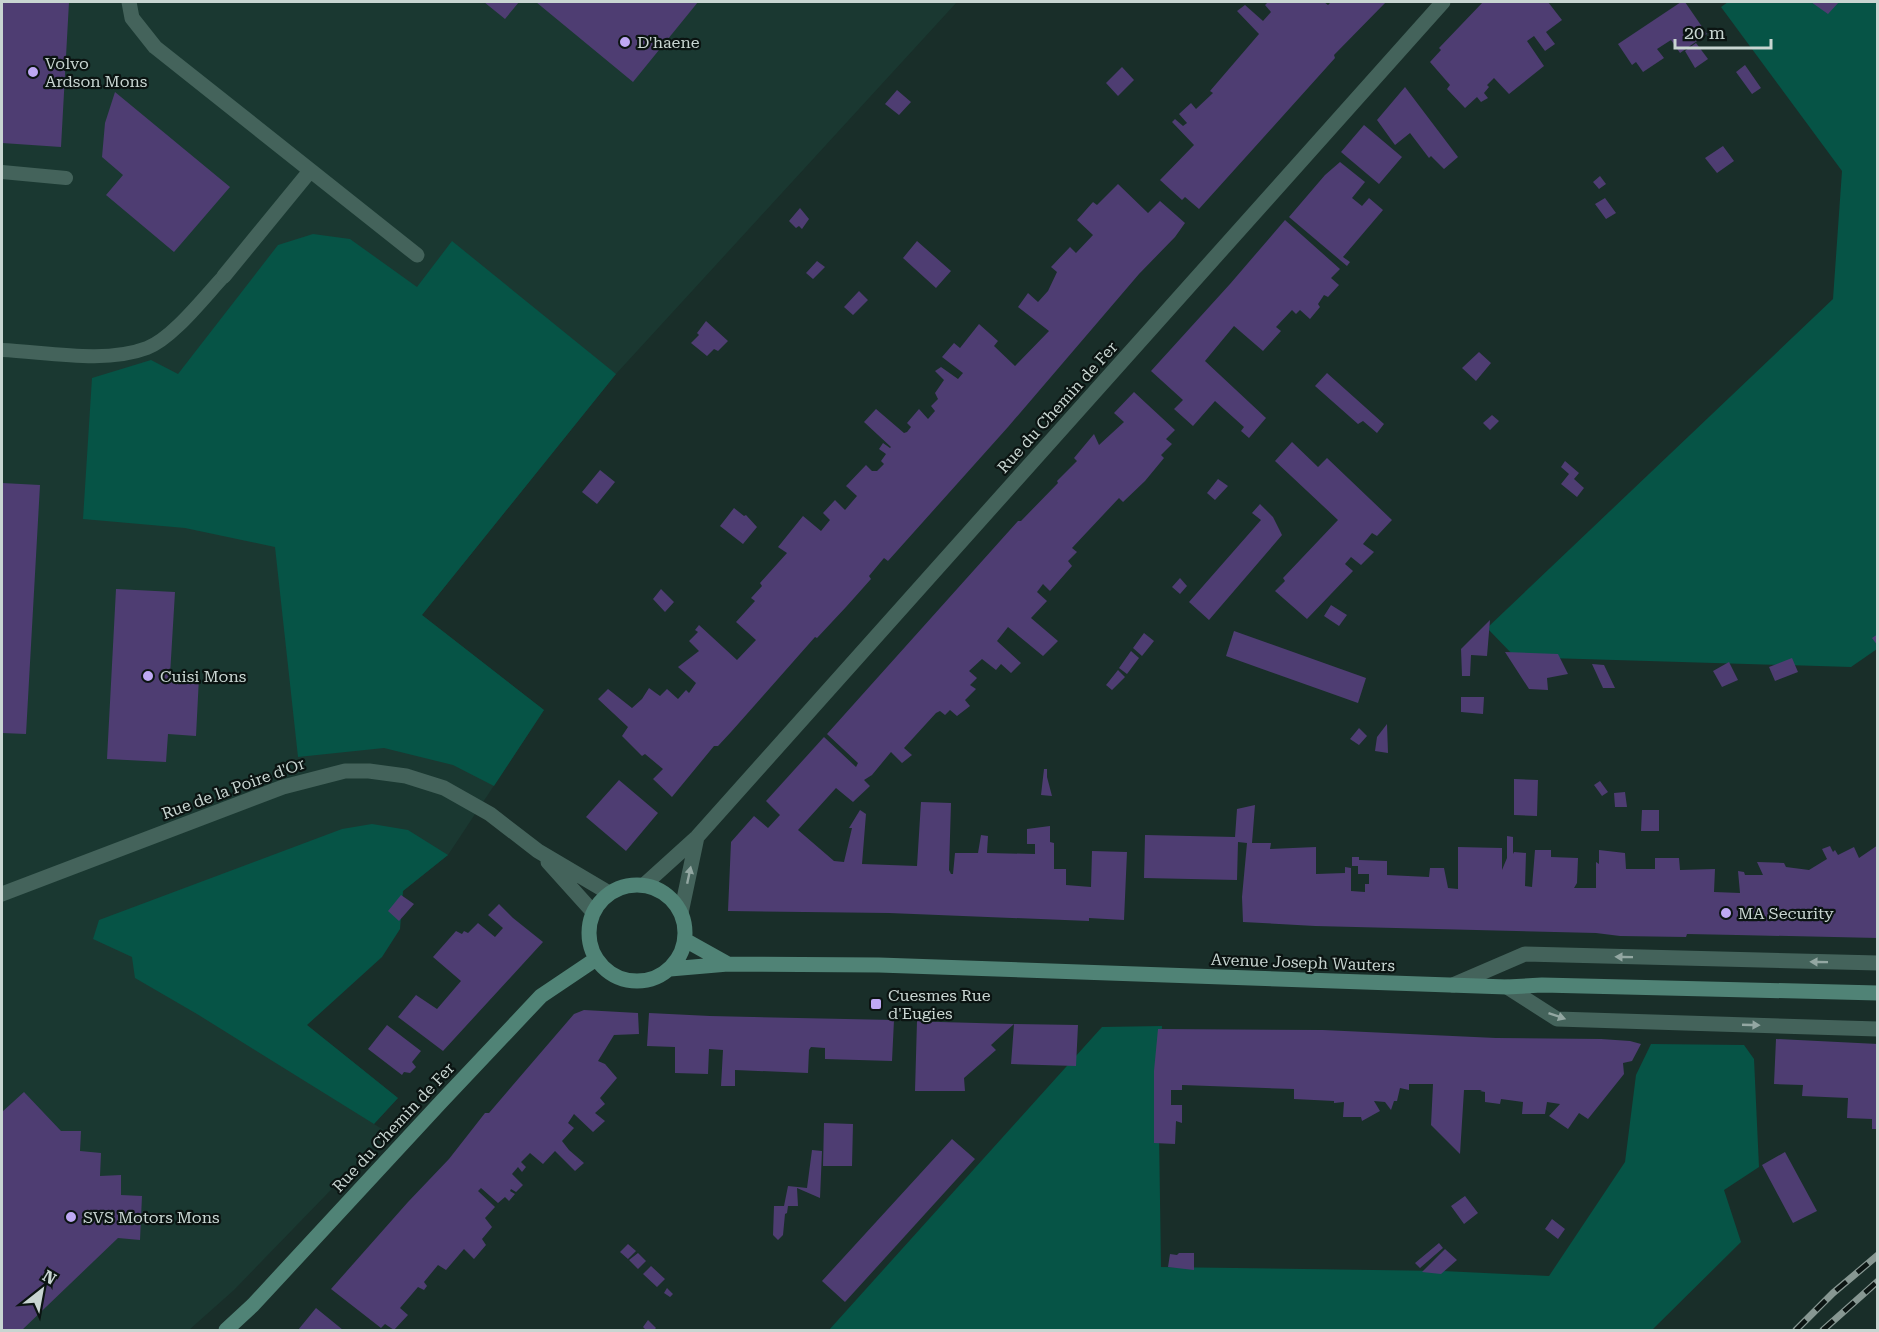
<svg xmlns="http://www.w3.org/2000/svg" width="1879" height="1332" viewBox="0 0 1879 1332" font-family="'Roboto Serif',serif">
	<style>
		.built { fill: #1a3831 }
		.green { fill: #065446 }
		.building { fill: #4e3d72 }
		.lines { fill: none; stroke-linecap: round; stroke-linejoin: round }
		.service { stroke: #44635b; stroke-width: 14 }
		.minor { stroke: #44635b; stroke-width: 15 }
		.tertiary { stroke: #44635b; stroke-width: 15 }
		.secondary { stroke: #508376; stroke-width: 15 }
		.rail-casing { stroke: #879792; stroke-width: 7 }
		.rail { stroke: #0b1412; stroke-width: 4.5; stroke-dasharray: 14; stroke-linecap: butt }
		.oneway { fill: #93a7a2 }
		.poi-dot { fill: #bfa9f4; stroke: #0b1412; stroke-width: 2 }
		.labels { text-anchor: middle; stroke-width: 4.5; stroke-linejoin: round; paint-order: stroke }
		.poi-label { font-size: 16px; fill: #c8d5d1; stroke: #0b1412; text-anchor: start }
		.street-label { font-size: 16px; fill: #c8d5d1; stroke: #0b1412 }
	</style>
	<rect width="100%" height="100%" fill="#192e29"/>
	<path class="built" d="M2 2H957L616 374 422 615 544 710 448 855 403 891 307 1025 398 1098 374 1124 387 1132 234 1290 189 1330H2Z"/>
	<path class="green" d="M1728 2H1877V649L1851 667 1515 657 1487 628 1833 299 1842 171 1721 7Z
		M313 234 350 239 417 287 452 241 616 374 422 615 544 710 494 786 453 765 384 748 298 757 275 547 185 528 83 519 92 378 151 360 178 374 278 245Z
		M372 824 408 830 448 855 403 891 400 929 382 957 307 1025 398 1098 374 1124 197 1014 135 978 132 957 93 939 99 920 342 829Z
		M1162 1026 1159 1133 1161 1267 1443 1271 1549 1276 1625 1162 1636 1075 1651 1044 1744 1045 1754 1059 1759 1167 1724 1190 1741 1242 1652 1330H829L1102 1027Z"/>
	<path class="building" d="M2 2H69L61 147 2 143Z
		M484 2H519L505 19Z
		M536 2H698L633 82Z
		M1268 2H1324L1328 5 1331 2H1386L1334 55 1335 58 1199 209 1185 197 1182 200 1160 180 1194 145 1172 122 1175 119 1183 126 1187 123 1179 114 1191 103 1196 109 1213 93 1210 91 1259 34 1237 11 1245 5 1263 21 1271 12 1265 5Z
		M1483 2H1548L1562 20 1546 32 1555 44 1545 51 1534 36 1527 41 1544 66 1509 94 1494 78 1487 85 1489 87 1484 93 1488 98 1481 102 1477 97 1465 108 1447 89 1450 85 1430 62 1441 50 1439 48Z
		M1681 2H1685L1707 34 1680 53 1671 40 1657 49 1664 58 1643 72 1636 62 1632 65 1618 44Z
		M1811 2H1839L1828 14Z
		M1696 43 1708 59 1695 68 1685 51Z
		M1745 65 1761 88 1752 94 1736 72Z
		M1122 67 1134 80 1118 96 1106 83Z
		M1405 87 1458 157 1444 169 1431 156 1429 158 1410 133 1395 145 1377 120Z
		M897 90 911 102 899 115 885 104Z
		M115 92 230 187 174 252 106 195 123 175 102 157 105 123Z
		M1364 125 1402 157 1379 184 1341 152Z
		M1723 146 1734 161 1717 173 1705 158Z
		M1340 162 1365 182 1352 198 1362 206 1369 198 1383 210 1343 257 1350 262 1347 266 1289 217 1325 175Z
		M1600 176 1606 184 1599 189 1593 182Z
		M1118 184 1148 213 1160 201 1185 223 1175 237 1139 274 1008 427 888 561 884 558 869 576 871 579 846 607 817 638 815 637 731 732 718 746H714L672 797 653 779 663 769 645 754 642 756 622 736 628 727 598 699 608 689 632 708 642 699 649 688 660 696 667 689 678 699 686 690 689 693 696 683 678 667 699 651 689 641 698 632 695 630 699 625 737 660 756 640 736 622 755 601 751 598 762 586 760 583 787 553 778 547 803 516 821 531 830 520 823 513 835 500 845 510 857 496 846 486 866 465 872 471H877L884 464 881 461 886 454 879 449 883 443 890 448 891 447 864 422 876 409 904 433 907 432 911 427 907 423 919 409 928 419 935 411 931 406 938 399 935 393 944 380 935 371 941 367 958 379 963 373 942 357 954 343 960 348 979 324 998 341 994 346 1015 366 1049 331 1018 307 1028 293 1038 302 1048 291 1057 272 1051 267 1070 247 1076 253 1093 235 1077 220 1093 202 1097 205Z
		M1605 198 1616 213 1606 219 1595 204Z
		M800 208 809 219 802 229 799 226 796 228 789 221Z
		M1285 220 1340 269 1331 278 1339 285 1328 297 1324 295 1318 304 1320 307 1310 319 1300 310 1296 314 1292 310 1276 327 1281 331 1263 351 1234 326 1205 361 1266 418 1249 438 1241 431 1244 427 1215 401 1193 426 1174 409 1183 400 1151 371 1230 284Z
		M917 241 951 271 936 288 903 258Z
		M817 261 825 267 813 279 806 273Z
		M859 291 868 300 853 315 844 307Z
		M706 321 728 341 718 351 714 349 707 356 691 343 699 335 697 333Z
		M1479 352 1491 363 1476 381 1462 368Z
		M1327 373 1384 424 1377 433 1363 421 1358 424 1315 386Z
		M1134 392 1175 430 1166 439 1172 444 1161 455 1164 458 1145 481 1123 502 1119 498 1072 548 1077 552 1068 561 1072 566 1050 591 1043 584 1037 592 1047 601 1031 618 1058 641 1043 656 1008 627 997 641 1021 663 1011 673 1001 664 996 670 982 659 969 671 977 678 970 685 976 689 965 700 970 706 957 716 950 710 945 715 940 711 936 713 904 748 912 755 902 763 891 752 872 775 864 780 870 786 853 802 836 788 798 830 834 861 844 862 852 828H849L860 810 866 814 862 864 917 866 921 802 951 803 949 870 951 874H953L955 853H978L981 835 988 836 987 853 1035 854V844H1027V829L1050 826V842L1054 843V869H1066V885L1091 887 1092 851 1127 852 1124 920 1089 918V921L889 913 728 911 731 842 754 816 768 828 780 815 766 801 824 737 856 767 858 763 827 734 1018 521H1021L1058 483 1057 481 1077 461 1074 458 1094 434 1099 445 1124 422 1114 413Z
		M1492 415 1499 421 1490 430 1483 423Z
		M1292 442 1318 467 1327 458 1392 520 1377 536 1372 533 1363 544 1374 552 1361 565 1351 557 1345 564 1353 571 1307 619 1275 591 1285 581 1283 578 1338 520 1275 461Z
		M1565 461 1579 473 1574 479 1584 488 1577 497 1561 484 1569 474 1561 467Z
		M600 470 615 482 597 504 582 492Z
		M1218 479 1228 486 1215 500 1207 493Z
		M2 483 40 485 26 734 2 733Z
		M1260 504 1273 517 1282 535 1209 620 1189 602 1261 520 1252 513Z
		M734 508 744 516 746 515 757 527 743 544 720 526Z
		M1180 578 1187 586 1180 594 1172 587Z
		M116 589 175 592 170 675 199 677 196 736 168 734 166 762 107 759Z
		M661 589 674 602 665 612 653 599Z
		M1331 605 1347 615 1339 626 1324 616Z
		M1490 620 1487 656 1471 655 1470 676H1462L1461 649Z
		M1234 631 1366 678 1358 703 1226 656Z
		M1144 633 1154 641 1142 656 1133 648Z
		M1878 634V646L1872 638Z
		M1131 651 1139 658 1127 674 1119 668Z
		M1505 652 1558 654 1568 674 1547 678 1548 690 1529 689Z
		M1792 658 1798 672 1775 681 1769 667Z
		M1729 662 1738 680 1722 687 1713 671Z
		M1592 664 1604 665 1615 688H1603Z
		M1118 670 1125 677 1112 690 1106 685Z
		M1461 697H1484L1483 714 1461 712Z
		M1387 724 1388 753 1375 751 1377 737Z
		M1359 728 1367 736 1359 745 1350 739Z
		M1044 769H1047V777L1052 796 1041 795Z
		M1514 779 1538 780 1537 816 1514 815Z
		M619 780 658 813 626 851 586 817Z
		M1600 781 1608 792 1602 796 1594 785Z
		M1625 792 1627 807H1615L1614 793Z
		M1255 805 1252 843H1271L1270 849 1316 847V874L1345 873V867L1351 868V891L1365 892V884H1369V874H1358V866H1352V857H1359V860L1387 861V875L1429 877 1430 868H1444L1448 888 1458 889V847L1502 848V870L1507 858V836L1513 837V854L1514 852 1526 853 1525 886 1532 887 1535 850H1551V857L1578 858 1577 883 1574 888H1596V862L1599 864V850L1625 853 1626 869H1655V858H1679L1680 870 1715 869 1714 892 1740 893 1738 871 1744 872 1745 875H1763L1757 862 1784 863 1786 867 1809 870 1827 859 1822 849 1830 846 1833 852 1835 850 1838 855 1854 847 1859 858 1878 845V938L1737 935 1687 934 1686 937 1620 936 1596 933 1315 926 1243 922 1242 897 1247 843 1238 842 1237 880 1144 878 1145 835 1235 837 1237 809Z
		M1642 810H1659V831H1641Z
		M401 895 414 904 399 921 388 911Z
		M499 904 513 918 543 942 443 1051 398 1017 416 995 437 1009 461 981 433 957 456 931 462 934 464 931 468 933 478 923 495 937 503 928 488 915Z
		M584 1010 638 1013 639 1034 614 1035 598 1061 605 1064 617 1078 600 1098 605 1104 595 1113 605 1121 593 1132 574 1114 568 1123 574 1128 562 1141 569 1150 584 1163 575 1171 555 1151 543 1164 530 1153 521 1162 526 1167 522 1172 518 1167 512 1174 523 1185 516 1192 511 1189 510 1191 515 1194 509 1201 505 1197 498 1203 481 1188 478 1191 495 1207 485 1218 492 1227 482 1239 486 1245 474 1259 464 1249 446 1270 438 1265 424 1282 427 1286 424 1290 418 1287 400 1308 408 1315 394 1330 385 1324 381 1328 331 1289 408 1202 449 1159 485 1113H489L574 1014Z
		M649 1013 710 1016 894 1020 892 1061 825 1059V1048L811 1047 809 1050 808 1073 735 1070V1086H721L723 1050 709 1049 708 1074 675 1073V1047L647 1046Z
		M917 1021 940 1022 1014 1024 991 1045 996 1050 964 1078 965 1091H915Z
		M1014 1024 1078 1025 1076 1066 1011 1064Z
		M387 1025 421 1051 412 1062 416 1067 410 1073 404 1072 402 1075 368 1049Z
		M1158 1029 1323 1030 1496 1038 1601 1039 1630 1041 1641 1044 1632 1061 1623 1063 1624 1074 1588 1119 1579 1113 1568 1129 1549 1116 1560 1104 1547 1102 1545 1114H1522L1523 1102 1501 1099 1500 1104 1485 1102V1092L1480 1091 1482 1090H1464L1460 1154 1431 1125 1433 1084H1409V1090L1400 1088 1397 1101H1394L1391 1110 1385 1102 1374 1101 1380 1111 1362 1121 1361 1117H1343L1344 1102 1334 1103V1101L1294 1099V1089L1182 1085V1090H1171V1105H1182V1123L1176 1121 1175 1144 1154 1143V1071Z
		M1776 1039 1878 1044V1129H1872V1119L1847 1118 1848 1098 1802 1096 1803 1085 1774 1084Z
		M24 1092 61 1131H81L80 1151 101 1153 100 1176 121 1175V1195L142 1196 140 1240 118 1238 22 1330H2V1112Z
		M824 1123 853 1124 852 1166H823Z
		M952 1139 975 1159 845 1302 822 1281Z
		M812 1150 822 1151 820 1198 797 1188 798 1206H788L787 1213 785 1214 783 1235 778 1240 773 1235 774 1206H784L788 1186 807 1188Z
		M1785 1152 1817 1211 1793 1223 1762 1165Z
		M1465 1196 1478 1213 1464 1224 1451 1206Z
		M1552 1219 1565 1229 1558 1239 1545 1229Z
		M1439 1243 1443 1248 1420 1268 1415 1263Z
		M628 1244 636 1251 628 1259 620 1252Z
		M1445 1249 1457 1260 1441 1274 1422 1272Z
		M638 1253 646 1261 638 1269 629 1260Z
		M1179 1253H1194V1270L1168 1267 1170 1254 1177 1255Z
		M651 1266 665 1279 657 1287 643 1274Z
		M667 1288 673 1294 670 1297 664 1293Z
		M316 1308 343 1330H298Z
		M648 1320 656 1328 654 1330H646L643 1327Z"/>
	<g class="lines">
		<path class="service" d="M2 172 66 178
			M2 350C47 352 105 364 147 348 173 338 205 296 224 276"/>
		<path class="minor" d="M129 2 132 18 155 47 417 255
			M224 276 310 171
			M644 885 697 837 1443 2
			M681 913 697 837
			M1453 985 1525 954 1878 963
			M1507 987 1557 1019 1878 1029"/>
		<path class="tertiary" d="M548 862 593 912
			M2 894 283 787 345 771H369L406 776 444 788 490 814 538 851 609 893"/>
		<path class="secondary" d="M589 933a48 48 0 1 1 96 0a48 48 0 1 1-96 0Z
			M685 940 728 964
			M670 969 728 964 879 965 1507 987 1542 985 1878 993
			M226 1330 253 1305 441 1102 541 996 596 959"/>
		<defs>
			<path id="rail" d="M1796 1330 1833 1293 1878 1255
				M1823 1330 1878 1281"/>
		</defs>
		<use href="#rail" class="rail-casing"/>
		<use href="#rail" class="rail"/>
	</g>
	<defs><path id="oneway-solid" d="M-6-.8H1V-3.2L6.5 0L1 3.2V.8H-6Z" transform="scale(1.5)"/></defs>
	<g class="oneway">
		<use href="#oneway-solid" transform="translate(689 875) rotate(-78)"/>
		<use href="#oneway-solid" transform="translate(1624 957) rotate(-179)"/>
		<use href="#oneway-solid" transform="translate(1819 962) rotate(-179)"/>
		<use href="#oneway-solid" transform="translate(1557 1016) rotate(19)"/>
		<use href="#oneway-solid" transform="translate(1751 1025) rotate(2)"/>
	</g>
	<g class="poi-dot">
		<circle cx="625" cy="42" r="6"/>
		<circle cx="33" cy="72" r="6"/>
		<circle cx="148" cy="676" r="6"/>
		<circle cx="1726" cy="913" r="6"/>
		<rect x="870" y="998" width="12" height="12" rx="3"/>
		<circle cx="71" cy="1217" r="6"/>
	</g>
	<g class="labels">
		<g class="poi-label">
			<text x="637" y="48">D'haene</text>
			<text x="45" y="69">Volvo<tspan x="45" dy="18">Ardson Mons</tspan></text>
			<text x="160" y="682">Cuisi Mons</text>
			<text x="1738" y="919">MA Security</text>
			<text x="888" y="1001">Cuesmes Rue<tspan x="888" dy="18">d'Eugies</tspan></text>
			<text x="83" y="1223">SVS Motors Mons</text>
		</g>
		<g class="street-label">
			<text transform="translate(1057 407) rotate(-48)" y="6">Rue du Chemin de Fer</text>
			<text transform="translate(233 788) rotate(-20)" y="6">Rue de la Poire d'Or</text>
			<text transform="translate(1303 962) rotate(2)" y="6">Avenue Joseph Wauters</text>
			<text transform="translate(393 1127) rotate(-47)" y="6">Rue du Chemin de Fer</text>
		</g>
	</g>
	<rect width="1879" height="1332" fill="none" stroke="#c8d5d1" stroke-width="6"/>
	<g transform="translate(42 1290) rotate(31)" stroke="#0b1412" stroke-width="4.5" paint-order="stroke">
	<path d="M0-4.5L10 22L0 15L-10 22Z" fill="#c8d5d1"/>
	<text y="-9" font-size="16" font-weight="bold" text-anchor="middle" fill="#c8d5d1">N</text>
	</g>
	<path d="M1675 39v9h96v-9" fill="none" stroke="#c8d5d1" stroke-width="3"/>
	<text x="1684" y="39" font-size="18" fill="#c8d5d1" stroke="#0b1412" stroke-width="4.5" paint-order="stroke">20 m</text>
</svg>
